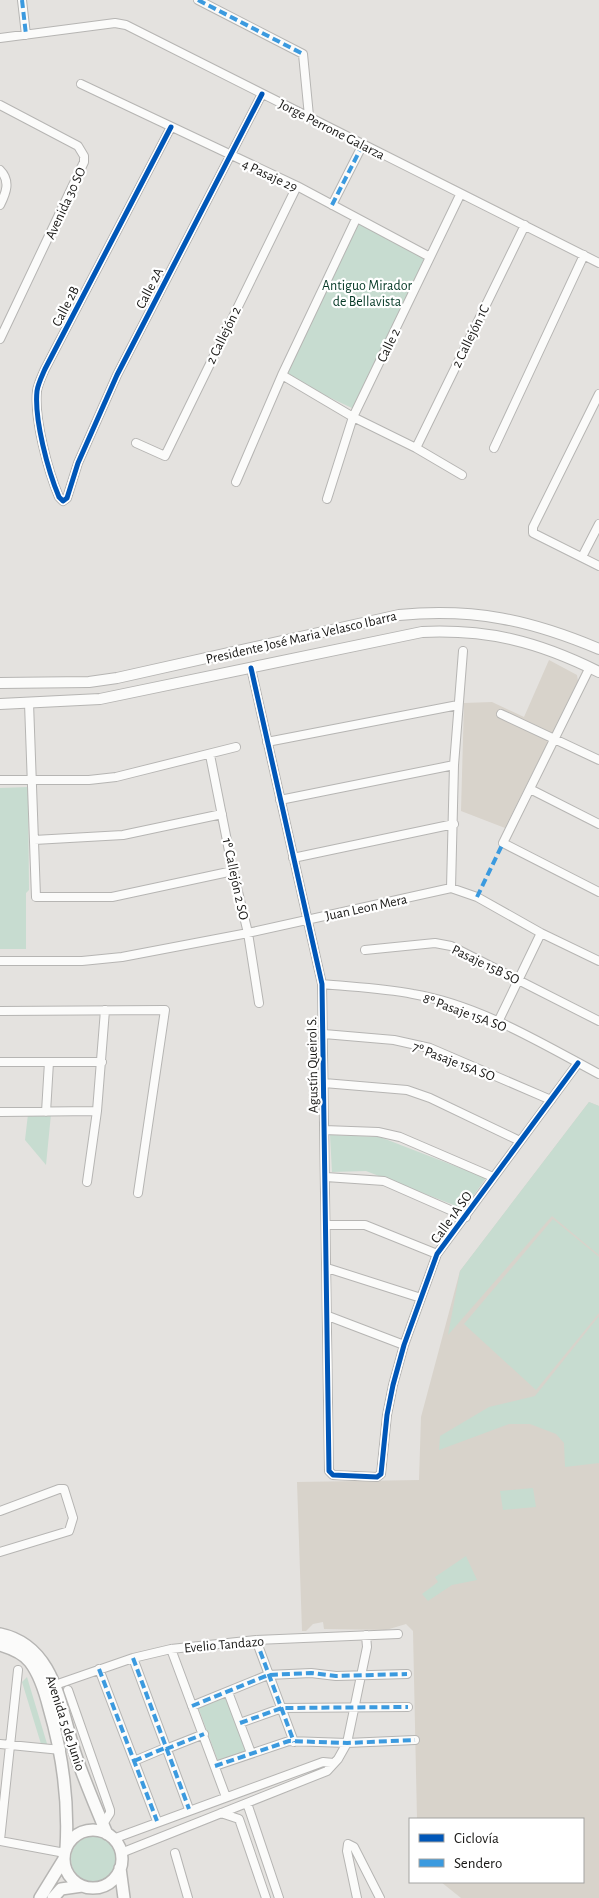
<svg xmlns="http://www.w3.org/2000/svg" width="599" height="1898" viewBox="0 0 599 1898" font-family="'Alegreya Sans',sans-serif">
	<style>
		.built { fill: #d8d3cb }
		.green { fill: #c7dcd0 }
		.lines { fill: none; stroke-linecap: round; stroke-linejoin: round }
		.minor-casing { stroke: #b6b5b3; stroke-width: 10 }
		.secondary-casing { stroke: #b6b5b3; stroke-width: 12 }
		.primary-casing { stroke: #b6b5b3; stroke-width: 14 }
		.minor { stroke: #fbfbfa; stroke-width: 8 }
		.secondary { stroke: #fbfbfa; stroke-width: 10 }
		.primary { stroke: #fbfbfa; stroke-width: 11 }
		.quiet { stroke: #3b9adf; stroke-width: 4; stroke-dasharray: 8 4; stroke-linecap: butt }
		.cycleway-casing { stroke: #fff; stroke-width: 8 }
		.cycleway { stroke: #0057b8; stroke-width: 5 }
		.labels { text-anchor: middle; stroke-width: 4.5; stroke-linejoin: round; paint-order: stroke }
		.street-label { font-size: 14px; fill: #191816; stroke: #fff }
		.park-label { font-size: 14px; fill: #053926; stroke: #fff }
	</style>
	<rect width="100%" height="100%" fill="#e4e2df"/>
	<path class="built" d="M549 660 577 675 578 681 505 828 461 811 464 703 492 702 524 717Z
		M589 1102 599 1106V1898H461L441 1882H583V1819H417L413 1631 406 1624 386 1630 324 1629 323 1622 313 1624 306 1631H302L297 1482 419 1480 421 1417 460 1271Z"/>
	<path class="green" d="M360 216 431 255 354 409 282 375Z
		M28 787 29 890 26 893V949H0V788Z
		M589 1102 599 1106V1255L552 1216 448 1335 460 1271Z
		M28 1114H51L46 1165 25 1140Z
		M330 1135 380 1137 486 1178 464 1209 366 1171 332 1172Z
		M553 1219 599 1257V1313L536 1390 464 1324Z
		M599 1316V1463L565 1467 564 1443 556 1434 530 1424H509L439 1450 440 1436 489 1407 535 1396Z
		M533 1488 536 1507 503 1510 500 1491Z
		M466 1556 477 1580 452 1585 428 1601 422 1594 438 1582 435 1577Z
		M27 1677 48 1747 41 1744 22 1682Z
		M229 1696 249 1750 218 1761 198 1707Z
		M71 1859a23 23 0 1 1 46 0a23 23 0 1 1-46 0Z"/>
	<g class="lines">
		<defs>
			<path id="minor" d="M22 0 26 35
				M198 0 303 54 309 116
				M0 38 115 23 126 25 599 263
				M81 84 297 186 430 257
				M0 105 78 146 84 156V162L0 339
				M171 127 45 369C42 376 38 384 37 391 34 419 48 471 59 497L63 501 67 498 78 463 117 375 262 94
				M0 170C11 181 6 193 0 205
				M332 205 360 150
				M282 375 353 417 416 448 462 475
				M599 394 533 527V533L599 566
				M136 443 165 456 297 186
				M416 448 525 225
				M494 448 584 255
				M236 482 282 375 356 219
				M327 499 353 417 460 195
				M582 557 599 524
				M590 667 503 843 599 892
				M251 668 322 984 329 1471 333 1475 377 1477 381 1474 387 1415 393 1385 404 1345 437 1254 578 1063
				M29 703 36 897H112L233 871
				M501 714 599 760
				M267 742 458 705
				M210 755 233 871 248 933 259 1003
				M0 780H89L116 777 236 747
				M530 789 599 824
				M280 800 454 765
				M34 840 123 835 222 814
				M293 858 454 824
				M451 888 454 765 463 651
				M365 950 435 943 451 946 599 1021
				M0 961H82L122 957 248 933 451 888 477 897 541 933 599 961
				M322 984C352 987 383 988 413 994 479 1005 541 1043 599 1074
				M0 1011 165 1010 138 1193
				M498 1022 541 933
				M324 1034 394 1040 430 1048 551 1100
				M0 1062H102
				M324 1083 407 1090 430 1098 520 1141
				M0 1112 97 1111
				M46 1112 49 1062
				M324 1130 378 1132 400 1137 493 1177
				M326 1177 384 1181 466 1217
				M87 1182 97 1111 105 1010
				M327 1225H365L437 1254
				M327 1268 421 1298
				M328 1316 404 1345
				M0 1511 59 1489H64L73 1518 69 1531 0 1552
				M256 1640 294 1742
				M171 1649 226 1797
				M133 1658 189 1809
				M99 1669 157 1821
				M55 1685 133 1658 171 1649 256 1640 398 1634
				M68 1690 110 1810V1813L103 1824
				M228 1692 251 1753
				M192 1706 268 1675 311 1673 336 1676 407 1674
				M240 1723 282 1708 408 1707
				M0 1744 61 1750
				M166 1749 204 1734
				M134 1761 165 1748
				M215 1766 289 1741 347 1743 415 1740
				M247 1803 279 1898
				M221 1813 239 1819 266 1898
				M113 1839 323 1762 334 1763
				M0 1840 18 1670
				M0 1841 65 1853
				M121 1853 327 1771 338 1759 347 1743 367 1647 366 1635
				M175 1853 188 1898
				M357 1898 347 1851 348 1844 354 1847 380 1898"/>
			<path id="secondary" d="M0 683 89 682 117 678 399 615C475 608 530 620 599 649
				M0 704 100 699 422 632C489 629 539 642 599 672"/>
			<path id="primary" d="M0 1634C57 1646 60 1710 76 1756 85 1782 96 1808 107 1834
				M0 1645C10 1648 23 1653 30 1662 40 1675 45 1692 49 1708 63 1756 69 1800 66 1849
				M64 1859a29 29 0 1 1 58 0a29 29 0 1 1-58 0Z
				M120 1868 124 1898
				M40 1898 64 1859
				M53 1898 61 1889 82 1886"/>
		</defs>
		<use href="#minor" class="minor-casing"/>
		<use href="#secondary" class="secondary-casing"/>
		<use href="#primary" class="primary-casing"/>
		<use href="#minor" class="minor"/>
		<use href="#secondary" class="secondary"/>
		<use href="#primary" class="primary"/>
		<path class="quiet" d="M22 0 26 35
			M198 0 303 54
			M332 205 360 150
			M477 897 503 843
			M256 1640 294 1742
			M133 1658 189 1809
			M99 1669 157 1821
			M192 1706 268 1675 311 1673 336 1676 407 1674
			M240 1723 282 1708 408 1707
			M166 1749 204 1734
			M134 1761 165 1748
			M215 1766 289 1741 347 1743 415 1740"/>
		<defs>
			<path id="cycleway" d="M171 127 45 369C42 376 38 384 37 391 34 419 48 471 59 497L63 501 67 498 78 463 117 375 262 94
				M251 668 322 984 329 1471 333 1475 377 1477 381 1474 387 1415 393 1385 404 1345 437 1254 578 1063"/>
		</defs>
		<use href="#cycleway" class="cycleway-casing"/>
		<use href="#cycleway" class="cycleway"/>
	</g>
	<g class="labels">
		<g class="street-label">
			<text transform="translate(332 129) rotate(27)" y="5">Jorge Perrone Galarza</text>
			<text transform="translate(270 175) rotate(25)" y="5">4 Pasaje 29</text>
			<text transform="translate(65 203) rotate(-65)" y="5">Avenida 30 SO</text>
			<text transform="translate(149 288) rotate(-63)" y="5">Calle 2A</text>
			<text transform="translate(65 306) rotate(-63)" y="5">Calle 2B</text>
			<text transform="translate(223 335) rotate(-64)" y="5">2 Callejón 2</text>
			<text transform="translate(470 336) rotate(-64)" y="5">2 Callejón 1C</text>
			<text transform="translate(388 345) rotate(-64)" y="5">Calle 2</text>
			<text transform="translate(301 637) rotate(-13)" y="5">Presidente José Maria Velasco Ibarra</text>
			<text transform="translate(236 879) rotate(78)" y="5">1º Callejón 2 SO</text>
			<text transform="translate(366 907) rotate(-12)" y="5">Juan Leon Mera</text>
			<text transform="translate(486 964) rotate(26)" y="5">Pasaje 15B SO</text>
			<text transform="translate(465 1012) rotate(20)" y="5">8º Pasaje 15A SO</text>
			<text transform="translate(454 1061) rotate(21)" y="5">7º Pasaje 15A SO</text>
			<text transform="translate(312 1065) rotate(-91)" y="5">Agustín Queirol S.</text>
			<text transform="translate(451 1217) rotate(-54)" y="5">Calle 1A SO</text>
			<text transform="translate(224 1644) rotate(-5)" y="5">Evelio Tandazo</text>
			<text transform="translate(66 1723) rotate(72)" y="5">Avenida 5 de Junio</text>
		</g>
		<g class="park-label">
			<text x="367" y="290">Antiguo Mirador<tspan x="367" dy="16">de Bellavista</tspan></text>
		</g>
	</g>
	<rect x="409" y="1818" width="175" height="65" fill="#ffffff" stroke="#a3a3a2"/>
	<rect x="419" y="1834" width="25" height="8" fill="#0057b8" stroke="#a3a3a2"/>
	<text x="454" y="1843" font-size="15" fill="#191816">Ciclovía</text>
	<rect x="419" y="1859" width="25" height="8" fill="#3b9adf" stroke="#a3a3a2"/>
	<text x="454" y="1868" font-size="15" fill="#191816">Sendero</text>
</svg>
